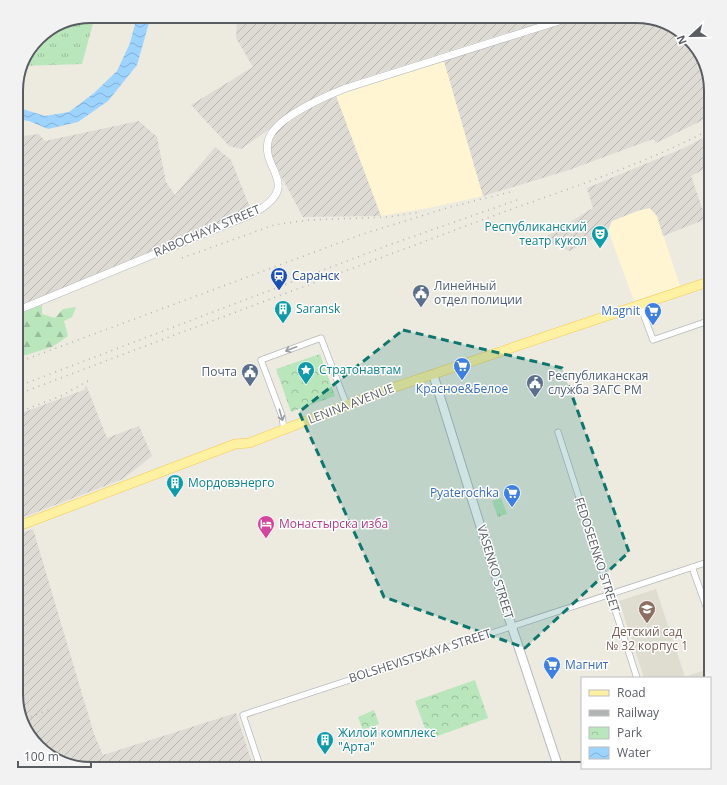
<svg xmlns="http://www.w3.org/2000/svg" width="727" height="785" viewBox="0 0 727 785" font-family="'Open Sans',sans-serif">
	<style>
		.commercial { fill: #fff5d2 }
		.industrial { fill: url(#industrial-furrows) }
		.education { fill: #dfdcd0 }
		.grass { fill: url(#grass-tufts) }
		.forest { fill: url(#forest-firs) }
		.park { fill: url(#park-crowns) }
		.water { fill: url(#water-waves) }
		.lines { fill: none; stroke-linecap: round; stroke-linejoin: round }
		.minor-casing { stroke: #b6b8bd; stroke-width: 7 }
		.tertiary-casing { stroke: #b6b8bd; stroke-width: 8 }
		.secondary-casing { stroke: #b6bac0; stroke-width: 10 }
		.primary-casing { stroke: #f7c94e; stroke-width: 10 }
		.minor { stroke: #fff; stroke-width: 5.5 }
		.tertiary { stroke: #fff; stroke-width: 7 }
		.secondary { stroke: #fff; stroke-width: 8 }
		.primary { stroke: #fff1a2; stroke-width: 9 }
		.rail { stroke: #b2b3b3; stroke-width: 1.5; stroke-dasharray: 1 5; stroke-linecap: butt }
		.oneway { stroke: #9b9ea1 }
		.marked { fill: #0f766e; fill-opacity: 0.2; stroke: #0f766e; stroke-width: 3; stroke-dasharray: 8 5; stroke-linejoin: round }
		.labels { text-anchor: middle; stroke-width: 3; stroke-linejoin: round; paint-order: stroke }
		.culture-label { font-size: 12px; fill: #0d838f; stroke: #fff; text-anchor: start }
		.street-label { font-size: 12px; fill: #595d62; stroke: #fff }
		.transit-label { font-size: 12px; fill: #164399; stroke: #fff; text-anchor: start }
		.service-label { font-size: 12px; fill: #4e5e75; stroke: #fff; text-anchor: start }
		.shop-label { font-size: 12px; fill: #366cbe; stroke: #fff; text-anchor: end }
		.hotel-label { font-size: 12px; fill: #b23c85; stroke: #fff; text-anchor: start }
		.education-label { font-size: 12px; fill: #785e54; stroke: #fff }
		.rim { fill: none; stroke: #595d62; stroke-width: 2 }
	</style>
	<defs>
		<pattern id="industrial-furrows" width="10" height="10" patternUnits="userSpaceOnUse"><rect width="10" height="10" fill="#dddbd4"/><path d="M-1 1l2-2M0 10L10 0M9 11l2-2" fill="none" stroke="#b6b5af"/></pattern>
		<pattern id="grass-tufts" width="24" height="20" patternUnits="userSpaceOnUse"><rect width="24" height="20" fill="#bae6bb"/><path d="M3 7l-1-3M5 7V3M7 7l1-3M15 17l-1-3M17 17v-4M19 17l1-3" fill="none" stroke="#9abe9b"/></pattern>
		<pattern id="forest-firs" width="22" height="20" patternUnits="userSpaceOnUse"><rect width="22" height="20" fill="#bae6bb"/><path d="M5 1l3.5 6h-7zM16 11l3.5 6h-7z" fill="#9abe9b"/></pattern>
		<pattern id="park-crowns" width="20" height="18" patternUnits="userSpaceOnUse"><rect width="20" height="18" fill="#bae6bb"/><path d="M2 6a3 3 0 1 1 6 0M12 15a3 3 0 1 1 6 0" fill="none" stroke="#9abe9b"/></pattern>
		<pattern id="water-waves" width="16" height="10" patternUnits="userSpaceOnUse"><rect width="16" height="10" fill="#9dd4ff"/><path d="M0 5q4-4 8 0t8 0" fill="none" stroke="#83afd2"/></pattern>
	</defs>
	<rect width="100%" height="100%" fill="#edeae0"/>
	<path class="commercial" d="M444 61 483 196 434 207 381 216 336 96Z
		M650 208 657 216 680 286 634 301 608 230 612 221 640 210Z"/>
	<path class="industrial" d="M237 16H560L354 81 319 95 241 149 229 146 191 105 253 67 236 38Z
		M584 16H641L669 24 695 45 711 91V116L656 143 653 139 569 170 483 196 444 61Z
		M336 96 381 216 303 217 275 165 271 153V142L275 132 283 124 299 114Z
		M139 121 157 137 166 182 175 195 215 147 231 160 251 210 16 307V137L39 134 45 141Z
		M711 134V165L691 176 706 219 663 236 657 216 650 208 640 210 612 221 608 230 570 251 549 242 547 236 593 208 587 188 684 148Z
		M86 385 107 438 139 426 152 456 123 479 16 520V415L84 390Z
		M33 529 94 734 103 755 236 713 254 769H91L58 761 32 740 16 694V535Z"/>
	<path class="education" d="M656 589 685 677 711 668 710 698V678H644L619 601Z"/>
	<path class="grass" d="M91 16H95L82 64 22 66 24 58 41 35Z
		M501 498 507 514 498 517 492 501Z"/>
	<path class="forest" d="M42 305V314L55 318 63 309 76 307 72 317 64 321 68 336 52 347 16 358V315Z"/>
	<path class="park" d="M320 354 335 396 291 412 276 369Z
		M475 680 488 718 429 739 415 701Z
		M374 710 379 724 363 730 358 717Z"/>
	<path class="water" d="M137 16H151L137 65 108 101 78 122 48 129 29 121 16 119V107L45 116 69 112 94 93 117 71 130 43Z"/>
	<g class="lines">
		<defs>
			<path id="minor" d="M640 305 653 340 711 320
				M284 430 282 416 261 360 321 338 347 406
				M558 432 637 678
				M692 567 711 620
				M261 769 243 715 711 561"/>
			<path id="tertiary" d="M16 311 252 214C306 185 258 169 269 138 277 117 326 96 346 88L575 16"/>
			<path id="secondary" d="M433 374 509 618 559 769"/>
			<path id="primary" d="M16 527 235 444 249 443 386 390 711 281"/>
		</defs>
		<use href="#minor" class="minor-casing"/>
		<use href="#tertiary" class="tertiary-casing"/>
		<use href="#secondary" class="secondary-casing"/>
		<use href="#primary" class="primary-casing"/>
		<use href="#minor" class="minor"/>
		<use href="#tertiary" class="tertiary"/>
		<use href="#secondary" class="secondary"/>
		<use href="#primary" class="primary"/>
		<path class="rail" d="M182 258 274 225 308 220 388 217 420 212
			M16 363 363 234 450 207 510 192
			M16 387 389 245 520 199
			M16 395C168 337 319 281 471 224 551 194 635 169 711 129
			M16 413 61 396 88 381
			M25 719 51 709"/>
	</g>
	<defs><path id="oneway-shaft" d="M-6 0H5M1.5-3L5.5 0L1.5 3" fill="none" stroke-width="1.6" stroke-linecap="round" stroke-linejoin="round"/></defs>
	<g class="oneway">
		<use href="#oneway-shaft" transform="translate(291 349) rotate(159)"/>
		<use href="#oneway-shaft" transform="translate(281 415) rotate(74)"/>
	</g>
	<path class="marked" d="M403 330 562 368 629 552 525 648 384 597 299 412Z"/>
	<defs>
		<symbol id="theatre-pin" viewBox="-11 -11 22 30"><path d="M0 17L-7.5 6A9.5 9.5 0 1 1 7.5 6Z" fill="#0f9aa8" stroke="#fff"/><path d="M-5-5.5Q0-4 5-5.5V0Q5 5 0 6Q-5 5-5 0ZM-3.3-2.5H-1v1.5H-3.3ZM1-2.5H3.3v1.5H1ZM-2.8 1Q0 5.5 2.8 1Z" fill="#fff"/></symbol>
		<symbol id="station-pin" viewBox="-11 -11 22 30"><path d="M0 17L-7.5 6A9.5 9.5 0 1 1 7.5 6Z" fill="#1a4fb4" stroke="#fff"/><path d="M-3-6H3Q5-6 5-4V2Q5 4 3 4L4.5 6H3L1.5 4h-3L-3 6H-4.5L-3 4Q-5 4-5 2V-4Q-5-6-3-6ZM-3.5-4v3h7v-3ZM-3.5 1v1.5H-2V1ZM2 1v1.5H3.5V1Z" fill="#fff"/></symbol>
		<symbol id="civic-pin" viewBox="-11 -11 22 30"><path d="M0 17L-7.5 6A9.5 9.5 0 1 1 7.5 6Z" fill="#5c6f8a" stroke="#fff"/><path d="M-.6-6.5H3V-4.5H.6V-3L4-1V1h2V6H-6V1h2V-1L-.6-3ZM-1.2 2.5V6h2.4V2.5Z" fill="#fff"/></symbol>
		<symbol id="building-pin" viewBox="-11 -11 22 30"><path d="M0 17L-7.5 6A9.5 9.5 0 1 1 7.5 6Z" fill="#0f9aa8" stroke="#fff"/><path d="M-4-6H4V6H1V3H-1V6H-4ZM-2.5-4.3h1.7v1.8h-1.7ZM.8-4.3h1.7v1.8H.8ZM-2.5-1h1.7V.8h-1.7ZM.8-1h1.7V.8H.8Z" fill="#fff"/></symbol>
		<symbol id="supermarket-pin" viewBox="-11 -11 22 30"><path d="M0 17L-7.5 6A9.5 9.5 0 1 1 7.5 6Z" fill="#3f7fe0" stroke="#fff"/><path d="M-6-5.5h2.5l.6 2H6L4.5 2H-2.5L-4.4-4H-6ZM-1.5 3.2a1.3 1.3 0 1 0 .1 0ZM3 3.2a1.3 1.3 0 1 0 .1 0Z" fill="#fff"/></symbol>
		<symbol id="sight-pin" viewBox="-11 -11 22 30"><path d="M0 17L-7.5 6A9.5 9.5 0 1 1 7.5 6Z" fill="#0f9aa8" stroke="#fff"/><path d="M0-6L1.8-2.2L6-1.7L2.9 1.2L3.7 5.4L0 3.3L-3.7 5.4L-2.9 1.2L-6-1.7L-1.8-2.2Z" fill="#fff"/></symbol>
		<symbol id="hotel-pin" viewBox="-11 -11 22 30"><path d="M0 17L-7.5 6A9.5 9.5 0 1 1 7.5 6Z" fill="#d1479c" stroke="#fff"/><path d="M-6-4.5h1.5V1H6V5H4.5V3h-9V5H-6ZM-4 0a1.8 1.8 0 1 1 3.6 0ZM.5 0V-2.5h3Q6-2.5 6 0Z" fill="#fff"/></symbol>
		<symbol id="school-pin" viewBox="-11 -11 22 30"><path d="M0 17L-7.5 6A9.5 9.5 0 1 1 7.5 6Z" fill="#8d6e63" stroke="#fff"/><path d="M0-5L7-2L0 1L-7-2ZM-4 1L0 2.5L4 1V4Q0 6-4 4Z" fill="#fff"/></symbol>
	</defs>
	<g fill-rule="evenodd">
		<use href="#theatre-pin" x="590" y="224" width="20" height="27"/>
		<use href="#station-pin" x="269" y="266" width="20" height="27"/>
		<use href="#civic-pin" x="411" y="283" width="20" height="27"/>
		<use href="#building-pin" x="273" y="299" width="20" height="27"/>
		<use href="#supermarket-pin" x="643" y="301" width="20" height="27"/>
		<use href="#supermarket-pin" x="452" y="356" width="20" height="27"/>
		<use href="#sight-pin" x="296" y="360" width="20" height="27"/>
		<use href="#civic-pin" x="240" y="362" width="20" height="27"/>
		<use href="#civic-pin" x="525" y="373" width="20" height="27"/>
		<use href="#building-pin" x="165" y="473" width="20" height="27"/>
		<use href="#supermarket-pin" x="502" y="483" width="20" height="27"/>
		<use href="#hotel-pin" x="256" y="514" width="20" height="27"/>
		<use href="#school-pin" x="637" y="599" width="20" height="27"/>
		<use href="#supermarket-pin" x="542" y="655" width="20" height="27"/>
		<use href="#building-pin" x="315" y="730" width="20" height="27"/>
	</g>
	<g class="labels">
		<g class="culture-label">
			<text x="587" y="231" text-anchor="end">Республиканский<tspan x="587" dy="14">театр кукол</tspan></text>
			<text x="296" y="313">Saransk</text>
			<text x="319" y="374">Стратонавтам</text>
			<text x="188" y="487">Мордовэнерго</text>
			<text x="338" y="737">Жилой комплекс<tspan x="338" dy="14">"Арта"</tspan></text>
		</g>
		<g class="street-label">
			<text transform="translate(207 231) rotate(-23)" y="4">RABOCHAYA STREET</text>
			<text transform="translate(351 404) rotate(-21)" y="4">LENINA AVENUE</text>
			<text transform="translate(597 555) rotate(72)" y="4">FEDOSEENKO STREET</text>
			<text transform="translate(495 572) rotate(73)" y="4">VASENKO STREET</text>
			<text transform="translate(420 656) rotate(-18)" y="4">BOLSHEVISTSKAYA STREET</text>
		</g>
		<g class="transit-label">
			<text x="292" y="280">Саранск</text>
		</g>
		<g class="service-label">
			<text x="434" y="290">Линейный<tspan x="434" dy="14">отдел полиции</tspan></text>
			<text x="237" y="376" text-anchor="end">Почта</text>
			<text x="548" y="380">Республиканская<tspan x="548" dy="14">служба ЗАГС РМ</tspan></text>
		</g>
		<g class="shop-label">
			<text x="640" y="315">Magnit</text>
			<text x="462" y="393" text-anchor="middle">Красное&amp;Белое</text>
			<text x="499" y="497">Pyaterochka</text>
			<text x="565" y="669" text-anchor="start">Магнит</text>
		</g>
		<g class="hotel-label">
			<text x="279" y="528">Монастырска изба</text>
		</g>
		<g class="education-label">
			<text x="647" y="636">Детский сад<tspan x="647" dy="14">№ 32 корпус 1</tspan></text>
		</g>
	</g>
	<path d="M0 0H727V785H0ZM91 23H636A68 68 0 0 1 704 91V694A68 68 0 0 1 636 762H91A68 68 0 0 1 23 694V91A68 68 0 0 1 91 23Z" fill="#f2f2f2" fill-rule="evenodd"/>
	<path class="rim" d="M91 23H636A68 68 0 0 1 704 91V694A68 68 0 0 1 636 762H91A68 68 0 0 1 23 694V91A68 68 0 0 1 91 23Z"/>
	<rect x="581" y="677" width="130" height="92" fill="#ffffff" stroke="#bdbec0"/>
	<rect x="589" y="690" width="20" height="6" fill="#fff1a2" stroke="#bdbec0"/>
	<text x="617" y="697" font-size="12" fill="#595d62">Road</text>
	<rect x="589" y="710" width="20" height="6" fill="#b2b3b3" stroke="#bdbec0"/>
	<text x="617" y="717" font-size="12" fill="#595d62">Railway</text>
	<rect x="589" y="727" width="20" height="12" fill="url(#park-crowns)" stroke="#bdbec0"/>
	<text x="617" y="737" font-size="12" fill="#595d62">Park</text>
	<rect x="589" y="747" width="20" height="12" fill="url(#water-waves)" stroke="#bdbec0"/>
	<text x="617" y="757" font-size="12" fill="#595d62">Water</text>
	<g transform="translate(691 36) rotate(248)" stroke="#ffffff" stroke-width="3" paint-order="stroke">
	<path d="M0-3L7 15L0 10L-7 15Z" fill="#595d62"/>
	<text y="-6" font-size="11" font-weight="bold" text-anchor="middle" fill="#595d62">N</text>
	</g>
	<path d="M18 761v6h73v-6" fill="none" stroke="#595d62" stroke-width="2"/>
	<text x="24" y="761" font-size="12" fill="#595d62" stroke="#ffffff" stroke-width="3" paint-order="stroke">100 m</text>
</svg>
